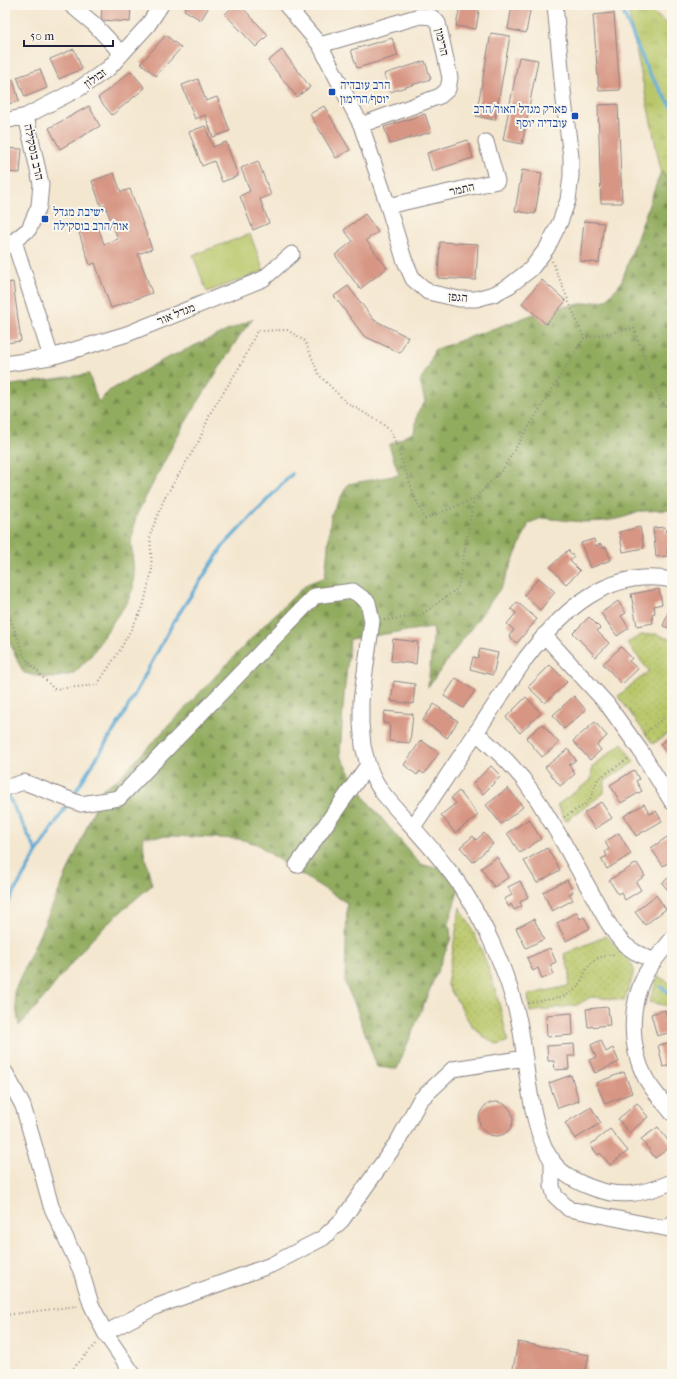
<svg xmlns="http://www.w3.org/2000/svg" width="677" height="1379" viewBox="0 0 677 1379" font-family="'IM FELL French Canon','Frank Ruhl Libre',serif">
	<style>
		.grass { fill: url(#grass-tufts); stroke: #6e7452 }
		.forest { fill: url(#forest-firs); stroke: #5a674c }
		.park { fill: url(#park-dots); stroke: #6e7452 }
		.garden { fill: #b9c76a; stroke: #6e7452 }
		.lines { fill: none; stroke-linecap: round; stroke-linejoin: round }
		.stream { stroke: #58a9d3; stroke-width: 3.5 }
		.building { fill: #d79583 }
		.minor-casing { stroke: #8b8486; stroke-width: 17 }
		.path { stroke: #8b8486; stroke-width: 2; stroke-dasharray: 1 3; stroke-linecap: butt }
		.minor { stroke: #fff; stroke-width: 15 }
		.transit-dot { fill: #1a4fb4; stroke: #fbf7ec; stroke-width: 1.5 }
		.labels { text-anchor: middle; stroke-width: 4; stroke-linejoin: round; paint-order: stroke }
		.street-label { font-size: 12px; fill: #22223b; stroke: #fbf7ec }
		.transit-label { font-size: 12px; fill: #164399; stroke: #fbf7ec; text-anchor: start }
	</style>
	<defs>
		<pattern id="grass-tufts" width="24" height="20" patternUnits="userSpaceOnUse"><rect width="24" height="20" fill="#b9c76a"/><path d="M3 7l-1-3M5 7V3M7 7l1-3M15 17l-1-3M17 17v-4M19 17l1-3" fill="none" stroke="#9fab5d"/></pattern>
		<pattern id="forest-firs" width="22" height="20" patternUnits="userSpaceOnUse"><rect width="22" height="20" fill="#92ac5e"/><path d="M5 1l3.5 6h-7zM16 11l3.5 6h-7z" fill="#778c4f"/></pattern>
		<pattern id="park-dots" width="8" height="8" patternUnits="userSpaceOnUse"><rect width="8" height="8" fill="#b9c76a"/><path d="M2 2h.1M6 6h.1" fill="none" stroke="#9fab5d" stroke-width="1.8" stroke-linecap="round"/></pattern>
	</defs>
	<rect width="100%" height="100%" fill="#fbf7ec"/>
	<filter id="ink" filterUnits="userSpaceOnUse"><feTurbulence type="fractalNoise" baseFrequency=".025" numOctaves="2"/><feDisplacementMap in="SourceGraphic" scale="8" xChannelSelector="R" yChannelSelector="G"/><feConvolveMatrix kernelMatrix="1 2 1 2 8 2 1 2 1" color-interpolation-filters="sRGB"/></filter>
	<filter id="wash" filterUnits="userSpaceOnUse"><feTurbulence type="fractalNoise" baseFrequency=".012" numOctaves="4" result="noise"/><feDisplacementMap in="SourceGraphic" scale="16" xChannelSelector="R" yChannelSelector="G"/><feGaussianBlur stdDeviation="0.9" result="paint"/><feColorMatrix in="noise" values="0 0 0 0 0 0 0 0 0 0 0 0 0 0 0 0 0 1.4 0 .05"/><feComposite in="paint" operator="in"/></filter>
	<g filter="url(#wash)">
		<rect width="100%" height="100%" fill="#f4e7d0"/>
		<path class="grass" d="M627 5H644L672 28V186L661 171Z"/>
		<path class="forest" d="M661 171 672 186V510L642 511 622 518 605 521 583 522 542 518 529 523 502 586 428 687 434 627 350 639 344 695 340 755 367 801 420 864 463 875 449 921 451 938 397 1069 377 1067 355 1005 345 983 347 903 283 863 257 844 239 839 173 836 143 837 144 852 152 885C129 905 104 925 84 948 62 974 42 1002 19 1026L14 992 78 848 103 788 118 779 266 623 307 584 325 577 331 515 348 484 399 475 389 445 414 432 418 412 425 402 420 381 429 366 434 350 548 309 606 300 621 283Z
			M253 319 240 335 180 431 136 516 131 542 134 573 133 588 127 603 117 616 90 657 73 674 53 678 36 676 24 673 18 662 5 630V386L89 374 98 402 109 391 161 361Z"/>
		<path class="park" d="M656 634 672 640V731L653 744 618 696 649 671 627 643 641 635Z
			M622 743 634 762 605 781 604 793 566 821 557 805 591 780 592 767Z
			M460 907C486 951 497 992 508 1041L498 1045 484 1037 471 1025 447 984Z
			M606 936C613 944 631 958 633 967 635 977 627 991 624 1000L591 997 577 1005 530 1012 528 995 568 986 570 973 564 954Z
			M658 976 672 984V1007L649 1002Z"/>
		<path class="garden" d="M250 234 264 271 207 292 193 255Z"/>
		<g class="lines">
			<path class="stream" d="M620 5 649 73 672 107
				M6 792 37 852
				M72 797 123 716 174 621 224 545 292 474
				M5 908 37 852 69 802
				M661 987 672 994"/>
		</g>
		<g id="blocks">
			<path class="building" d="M102 5H131L130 22 101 20Z
				M187 5H210L201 20 184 10Z
				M235 5H240L268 35 256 47 225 14Z
				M460 5H480L476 29 456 26Z
				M512 5H531L526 33 508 29Z
				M614 13 620 90 599 91 593 15Z
				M491 33 510 36 495 120 476 116Z
				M166 35 181 48 156 76 141 63Z
				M392 38 398 56 357 68 351 50Z
				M74 49 82 69 59 79 50 59Z
				M282 50 310 87 297 97 268 61Z
				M519 57 538 60 522 144 503 140Z
				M425 61 431 79 390 92 384 74Z
				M40 69 47 88 25 97 17 77Z
				M131 71 145 88 112 115 98 98Z
				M13 79 19 101 5 105V82Z
				M198 79 206 101 217 97 230 131 213 137 205 115 195 119 182 85Z
				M618 104 622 203H601L598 105Z
				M89 106 100 126 60 149 49 128Z
				M324 106 350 150 336 158 310 114Z
				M425 114 431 132 390 144 384 127Z
				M205 126 213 147 226 142 238 176 222 182 214 161 202 166 189 132Z
				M468 140 473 158 432 171 427 153Z
				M5 148 22 149 20 173 5 172Z
				M258 161 271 195 260 199 269 223 253 230 240 196 250 191 241 168Z
				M522 170 542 173 535 214 515 211Z
				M114 173 121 192 130 189 152 249 138 254 152 293 111 308 95 263 90 265 79 233 98 227 104 244 118 239 105 205 101 206 92 181Z
				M365 214 378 232 366 240 387 268 360 289 335 255 353 241 344 230Z
				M584 221 604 223 599 263 580 261Z
				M440 242 478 244 476 280 438 278Z
				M542 280 566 301 546 324 522 303Z
				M13 282 21 341 5 343V283Z
				M348 286 374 320 408 337 400 353 364 336 334 296Z
				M640 527 644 548 623 552 619 532Z
				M665 527 666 533 672 532V549L667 550 668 556 656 557 653 528Z
				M594 539 596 546 601 544 603 548 606 547 611 560 590 568 581 543Z
				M568 550 574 557 570 561 580 571 566 584 550 567Z
				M539 578 555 592 540 610 524 595Z
				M659 589 662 604 654 606 655 613 652 614 653 623 637 626 631 594Z
				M618 601 626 613 621 616 629 628 617 636 601 613Z
				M517 602 537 619 517 643 509 636 514 630 507 624 516 613 511 609Z
				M672 603V629L663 626Z
				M589 617 600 628 597 631 609 643 596 657 573 633Z
				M393 639 418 642 416 664 391 661Z
				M621 647 632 658 629 661 638 669 622 684 603 664Z
				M480 649 498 653 493 675 470 669 473 657 478 658Z
				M550 665 567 682 545 703 528 687Z
				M456 678 475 691 463 708 444 696Z
				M394 681 415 684 413 704 391 701Z
				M574 696 586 710 564 729 553 715Z
				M526 697 541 713 520 733 506 717Z
				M434 704 458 721 447 738 423 720Z
				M385 711 413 714 410 743 389 741 390 724 383 723Z
				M595 722 607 736 597 745 601 750 590 760 573 741Z
				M542 724 559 743 542 757 526 738Z
				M672 736V761L660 744Z
				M421 740 439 753 424 774 420 771 417 775 404 765Z
				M568 749 576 760 569 765 575 774 560 786 545 767Z
				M491 766 501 776 483 794 473 783Z
				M634 770 639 779 636 781 642 791 621 803 610 785Z
				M508 788 523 807 501 824 486 805Z
				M459 791 478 815 455 833 441 815 456 803 451 798Z
				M601 802 612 818 595 829 584 813Z
				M644 804 650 814 656 811 662 821 636 836 624 816Z
				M529 819 541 839 520 853 507 833Z
				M484 833 493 844 473 862 460 847 473 836 476 840Z
				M619 833 631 854 607 869 601 859 607 856 605 852 609 849 605 842Z
				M667 837 672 843V860L663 866 651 848Z
				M547 848 560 870 537 883 524 861Z
				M497 857 509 877 494 887 481 868Z
				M637 863 645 876 636 882 641 890 625 900 621 892 618 894 609 880Z
				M672 875V895L662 883Z
				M567 880 573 892 569 894 573 900 552 911 543 892Z
				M520 881 528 897 520 902 522 906 514 910 511 904 509 907 504 899 512 895 508 887Z
				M656 895 666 909 645 925 635 912Z
				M577 912 580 919 584 917 590 928 566 941 557 923Z
				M534 919 544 939 526 948 516 928Z
				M550 948 556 962 550 965 554 974 542 979 538 968 533 971 527 958Z
				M608 1007 610 1025 588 1027 586 1009Z
				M665 1010 668 1020 672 1019V1032L657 1036 651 1014Z
				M572 1013 573 1035 547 1037 546 1015Z
				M601 1040 606 1052 613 1048 619 1062 595 1073 589 1060 596 1057 591 1045Z
				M672 1042V1065L663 1067 658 1045Z
				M574 1044 575 1056H568L569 1069 555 1070 554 1061H548L547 1046Z
				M624 1072 632 1093 605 1104 596 1083Z
				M571 1075 579 1101 558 1108 549 1083Z
				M479 1119a17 17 0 1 1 34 0a17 17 0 1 1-34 0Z
				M637 1103 648 1117 629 1133 618 1119Z
				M591 1107 601 1123 575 1139 565 1123Z
				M658 1127 672 1146 655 1158 641 1139Z
				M610 1129 628 1151 610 1165 600 1153 598 1155 590 1145Z
				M518 1342 589 1355 585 1374H512Z"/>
		</g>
	</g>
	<g filter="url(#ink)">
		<use href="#blocks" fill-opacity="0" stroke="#8b8486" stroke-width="1"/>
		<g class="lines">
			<defs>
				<path id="minor" d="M71 5 94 24 122 54
					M286 5 320 45 361 125 388 206 404 259 413 279 428 292 459 299H476L494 294 509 286 531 269 547 248 560 222 568 200 571 176V157L564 101 555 5
					M320 45 420 16 432 17 438 23 450 78 448 89 440 96 361 125
					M5 121 26 116 80 88 109 68 148 25 161 5
					M388 206 497 181 486 142
					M14 241 51 357
					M5 244 14 241 29 229 39 206 41 184 26 116
					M5 364 51 357 127 334 263 279 292 254
					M544 635 607 704 640 750 672 802
					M476 732 507 761 523 779 539 802 562 840 607 921 616 935 625 945 635 952 654 961
					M368 765 374 779 382 792C403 818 427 841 447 868 465 890 480 917 492 943 504 969 514 997 520 1026 527 1064 530 1131 553 1162 562 1174 577 1182 590 1187 620 1199 644 1194 672 1182
					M5 788 24 782 81 804 119 798 315 596 353 591 368 602 372 621 361 701V723L363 746 368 765 297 865
					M413 827 526 658C562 611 608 567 672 580
					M672 939C663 950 653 961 646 973 629 1005 629 1047 646 1079 653 1091 663 1102 672 1113
					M5 1072 23 1106 36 1151 51 1206 81 1271 91 1304 105 1333 133 1374
					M552 1159V1186L555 1196 569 1209 669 1229 672 1223
					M105 1333 155 1307 271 1265 323 1238 342 1220 398 1141 420 1100 453 1069 525 1058"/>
			</defs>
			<use href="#minor" class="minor-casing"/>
			<path class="path" d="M552 261 584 338
				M5 604 25 658 54 689 97 685 120 650 143 607 152 570 150 535 164 499 199 441 211 412 242 363 257 331 287 330 305 341 319 375 347 403 380 422 391 431 416 500 425 519 474 499 502 470 584 338 634 328 660 400 672 413
				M384 620 420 616 458 588 474 499
				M644 734 672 711
				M564 817 583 806 590 799 598 779 629 758
				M528 1003C540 1000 556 1000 568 994 591 983 576 958 615 954
				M5 1315 77 1306
				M68 1374 97 1343"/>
			<use href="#minor" class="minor"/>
		</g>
	</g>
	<g class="transit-dot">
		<rect x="328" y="88" width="8" height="8" rx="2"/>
		<rect x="571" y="112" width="8" height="8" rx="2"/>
		<rect x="41" y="215" width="8" height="8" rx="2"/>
	</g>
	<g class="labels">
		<g class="street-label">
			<text transform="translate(442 42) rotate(77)" y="4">הרימון</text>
			<text transform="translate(95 78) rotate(-35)" y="4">זבולון</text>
			<text transform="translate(34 152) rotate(78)" y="4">הרב בוסקילה</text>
			<text transform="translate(462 189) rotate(-13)" y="4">התמר</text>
			<text transform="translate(458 297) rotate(5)" y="4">הגפן</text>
			<text transform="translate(176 314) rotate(-22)" y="4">מגדל אור</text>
		</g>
		<g class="transit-label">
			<text x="340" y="89">הרב עובדיה<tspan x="340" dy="14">יוסף/הרימון</tspan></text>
			<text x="567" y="113" text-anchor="end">פארק מגדל האור/הרב<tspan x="567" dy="14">עובדיה יוסף</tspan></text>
			<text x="53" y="216">ישיבת מגדל<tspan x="53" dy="14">אור/הרב בוסקילה</tspan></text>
		</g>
	</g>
	<rect width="677" height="1379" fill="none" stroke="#fbf7ec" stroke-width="20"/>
	<path d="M24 40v6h89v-6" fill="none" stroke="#22223b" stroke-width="2"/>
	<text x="30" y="40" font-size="12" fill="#22223b" stroke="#fbf7ec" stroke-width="3" paint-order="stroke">50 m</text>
</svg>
